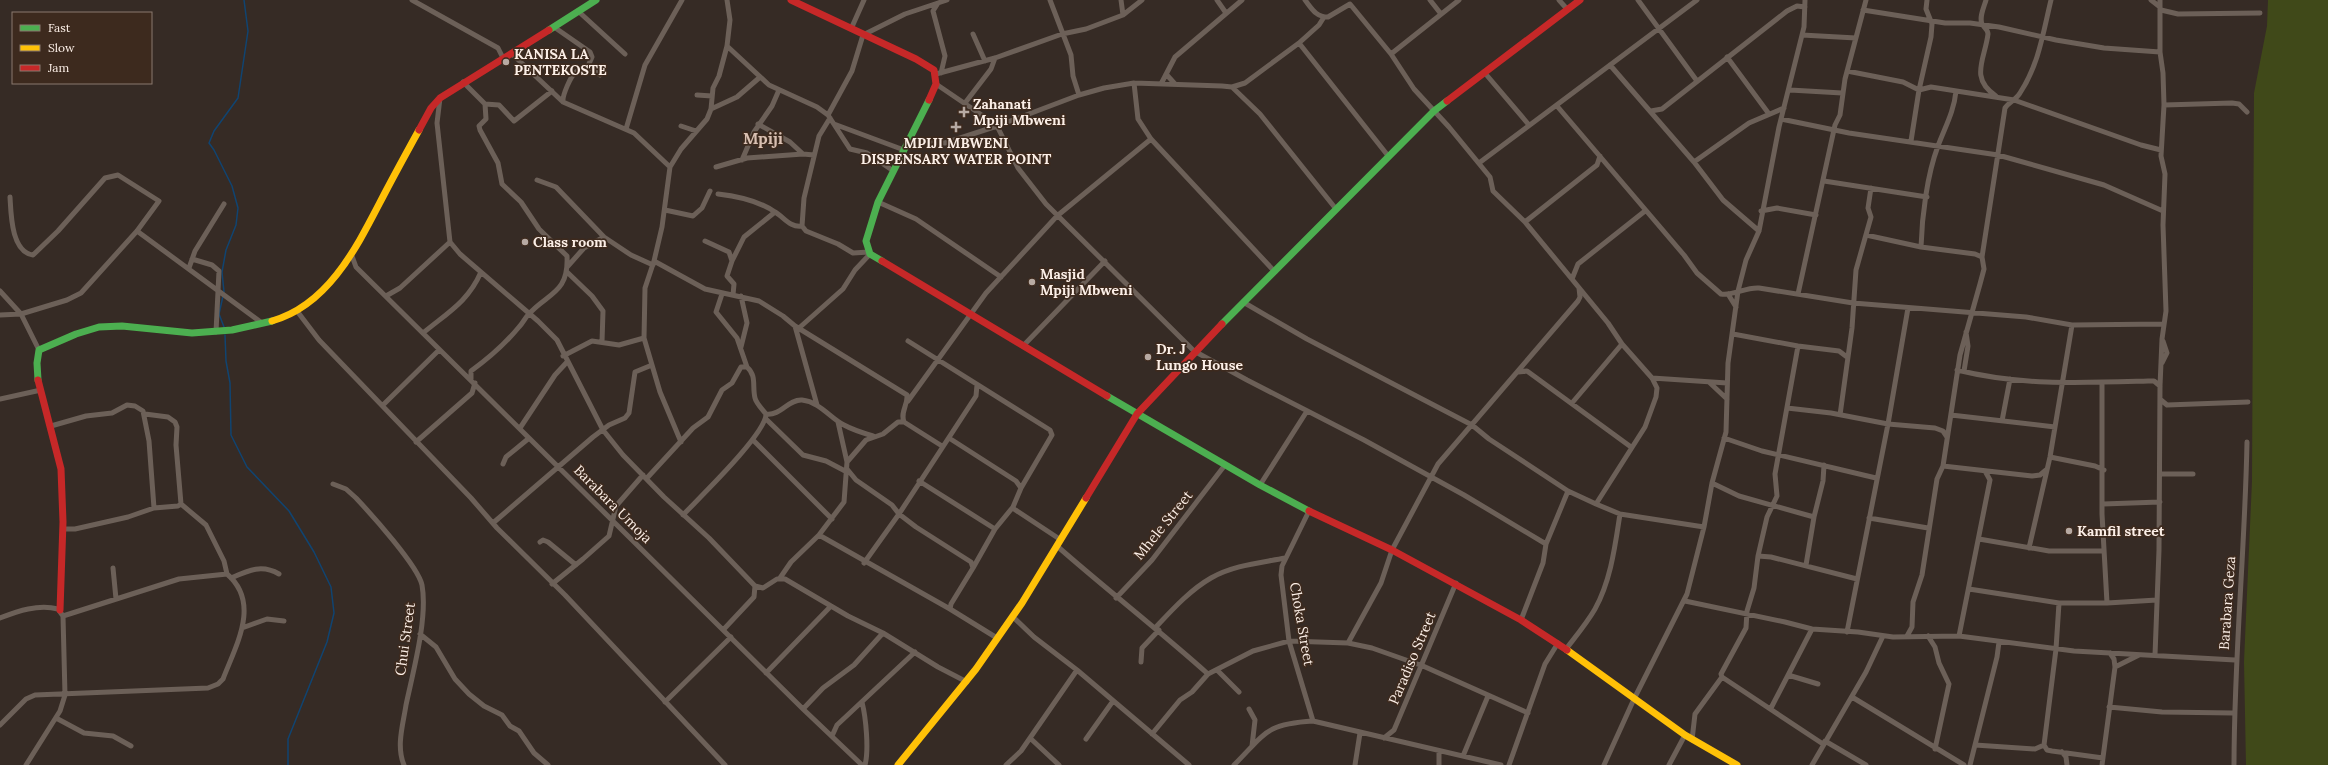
<svg xmlns="http://www.w3.org/2000/svg" width="2328" height="765" viewBox="0 0 2328 765" font-family="Lora,serif">
	<style>
		.grass { fill: #404919 }
		.lines { fill: none; stroke-linecap: round; stroke-linejoin: round }
		.stream { stroke: #104471; stroke-width: 1.5 }
		.street { stroke: #6c6058; stroke-width: 5 }
		.fast { stroke: #4caf50; stroke-width: 7 }
		.slow { stroke: #ffc107; stroke-width: 7 }
		.jam { stroke: #c62828; stroke-width: 7 }
		.poi-dot { fill: #b7aaa3; stroke: #3d2a1e; stroke-width: 1.5 }
		.labels { text-anchor: middle; stroke-width: 3.5; stroke-linejoin: round; paint-order: stroke }
		.poi-label { font-size: 14px; font-weight: bold; fill: #fcefe7; stroke: #3d2a1e; text-anchor: start }
		.street-label { font-size: 14px; fill: #fcefe7; stroke: #3d2a1e }
		.quarter-label { font-size: 16px; font-weight: bold; fill: #d9c0b2; stroke: #3d2a1e }
	</style>
	<rect width="100%" height="100%" fill="#362b25"/>
	<path class="grass" d="M2268 0H2328V765H2246L2244 662 2252 481 2254 93 2267 26Z"/>
	<g class="lines">
		<path class="stream" d="M224 292 222 272 226 250 236 225 238 208 232 186 214 150 209 143 214 131 238 98 248 31 244 0
			M223 296 219 314 224 327
			M225 335 226 361 230 383 231 435 247 467 289 511 314 552 331 587 334 613 327 642 288 739V765"/>
		<path class="street" d="M412 0 498 48 503 58
			M1050 0 1071 55 1073 76 1079 95
			M1121 0 1123 15
			M1217 0 1226 13
			M1305 0C1312 9 1316 17 1328 17L1350 4 1391 54 1414 89 1449 127 1490 177 1493 191 1525 222 1608 323 1622 344 1652 378 1657 388 1656 397 1645 427 1596 504
			M1430 0 1441 14
			M1559 0 1567 9
			M1638 0 1697 81
			M1986 0C1984 7 1979 17 1982 24 1984 28 1988 29 1988 34 1985 59 1969 78 1996 96
			M2151 0 2160 7
			M1863 10 1945 23H1970L1999 27 2056 40 2104 48 2160 52
			M2161 10 2178 14 2260 13
			M578 11 625 54
			M554 27 590 52 592 57 588 66 600 75
			M851 29 864 0
			M973 34 985 61
			M1802 35 1856 38
			M1299 43 1389 157
			M727 46 769 85 817 107 828 115 850 149 867 153 892 170
			M511 53 563 102 634 133 670 167
			M1391 54 1459 0
			M1727 57 1769 114
			M1610 65 1694 162 1723 200 1759 231
			M1847 71 1903 82 1919 90 1931 87 2014 100 2141 145 2161 150
			M1484 72 1529 125
			M941 73 945 56 933 11 938 3 947 0
			M936 74 995 58 1062 34 1086 29 1123 15 1142 0
			M1166 74 1175 84
			M463 82 485 104 499 105 514 121 552 91
			M1134 83 1138 119 1151 139 1275 272
			M936 84 986 118 995 127
			M1161 84 1175 57 1242 0
			M1232 87 1245 83 1299 43 1319 25 1324 17
			M1790 90 1842 93
			M697 95 712 96
			M440 98 437 123 450 242 460 254 538 321 557 340 603 430 623 455 664 497 709 538 755 586 763 588 777 579H785L848 616 883 633 938 667 967 682
			M563 102C562 96 571 75 576 72 579 69 585 68 588 66
			M965 103 991 69 995 58
			M2164 105 2232 103 2239 104 2247 112
			M1557 106 1684 255 1697 273 1721 294C1734 296 1745 287 1759 288L1853 303 2026 317 2072 325 2163 324
			M711 109 737 97 759 78
			M1651 111 1662 109 1787 11 1797 6 1805 7
			M828 115 852 71 863 35 905 14 938 3
			M830 118 819 136 804 198 802 226 806 231 838 244 853 253 869 252
			M1781 119 1849 133 1998 155 2104 185 2163 211
			M758 124 790 142 803 154
			M834 124 904 150
			M681 126 696 131
			M997 126 1018 168 1046 204 1194 351 1247 380 1364 440 1464 495 1546 544 1543 563 1521 620
			M626 129 645 65 682 0
			M910 140 945 143 997 126 1079 95 1104 88 1134 83 1222 86 1232 87 1260 114 1336 209
			M1911 141 1919 90 1931 37 1932 24 1926 9 1927 0
			M742 160 754 132 772 106 779 90
			M1694 162 1749 123 1784 108
			M1479 163 1697 0
			M716 167 747 158 803 154 814 155
			M537 180 556 187 604 237
			M1824 181 1927 197
			M718 194C736 196 759 201 775 212 784 217 790 228 802 226
			M878 202 916 219 1001 277
			M665 210 693 216 702 208 710 191
			M1761 211 1777 208 1816 215
			M1525 222 1597 165 1600 156
			M137 231 262 323
			M1866 235 1921 247 1975 254 1982 257 1984 269 1980 284 1960 355 1943 466 1937 479 1922 575 1913 602 1912 627 1907 636
			M705 241 729 252 732 261 727 276 734 284 733 295
			M1921 247C1922 216 1927 175 1938 146 1945 127 1954 112 1956 91
			M352 256 356 267 803 709 862 765
			M1982 257 2005 108C2009 102 2016 100 2020 93 2039 64 2043 33 2051 0
			M192 259 212 265 219 271 216 332
			M654 261 705 289 759 301 783 316 795 326 817 405
			M732 261 744 237 775 212
			M568 266 584 248 604 237 631 255 653 265
			M189 268 195 251 224 204
			M567 272 592 296 603 311 602 342
			M1572 279 1578 264 1645 211
			M0 291 21 314 39 350
			M722 294 716 312 737 338 747 367
			M1728 294 1736 307
			M1798 294 1835 125 1840 115 1845 79 1866 0
			M386 296 400 288 450 242
			M741 296 747 323 741 347
			M1243 302 1307 339 1472 425 1489 439 1568 491 1596 504 1620 514 1704 527
			M297 311 319 340 471 498 497 528 565 595 725 765
			M0 315 21 314 67 300 81 293 137 231 159 201 118 175 105 178 58 231 33 255C11 252 11 213 10 197
			M795 326 907 395C908 405 900 412 904 422
			M799 328 843 289 855 270 870 254
			M423 333C447 313 468 302 481 272
			M1733 334 1798 346 1839 351 1847 357
			M908 341 1050 430 1052 435 1021 488
			M1023 346 1105 261
			M1798 346 1775 474 1777 496 1767 517 1758 556 1754 588 1747 611 1746 628 1721 674 1722 677 1823 744
			M563 356 592 341 619 345 644 338
			M2162 363 2167 353 2163 341
			M1957 370C2022 386 2082 383 2148 381H2154L2160 386
			M1964 371 1968 346 1966 332
			M1518 372 1527 371 1631 447
			M1652 378 1727 383
			M471 379V371C489 358 505 344 519 327 523 323 525 318 528 315 547 293 569 294 567 256L539 229 521 202 502 184 498 163 480 130 479 126 486 119 485 104
			M1710 383 1727 399
			M2102 383V514L2107 603
			M0 399 41 390
			M2161 400 2167 405 2248 402
			M908 401 986 293 1034 241 1057 216 1151 139
			M1572 403 1622 344
			M383 405 439 350
			M1787 408 1831 413 1888 424 1935 428 1943 431 1947 437
			M1840 415 1852 328 1856 270 1871 217 1868 208 1871 188
			M1951 415 2055 427
			M766 419 803 455 826 461 847 472
			M2002 421 2010 379
			M51 426 86 416 112 413 127 405 135 406 143 411 149 441 154 508
			M520 428 555 375 567 362
			M949 438 1016 481 1021 488 1013 507 1014 509 1061 540
			M1724 438 1762 451 1876 478
			M753 440 832 519
			M416 442 472 393 475 383
			M681 442 660 392 644 338 645 288 654 261 662 227 670 167 681 149 707 119 711 109 713 88 719 76 727 46 730 20 727 0
			M2050 457 2095 466 2104 470
			M847 462 866 440 883 434 898 422H904L942 446
			M503 464 506 457 528 439
			M1943 466 2032 476 2040 475 2046 470
			M847 469 856 480 892 505 899 514 916 527 971 562 973 568 951 604 950 609 997 638
			M2160 474H2193
			M647 478 693 428 708 417 722 390 732 383 741 367H747C757 376 752 386 755 398 756 403 762 409 766 414 781 416 788 399 802 400 820 402 830 418 844 425 853 430 863 433 873 436
			M919 481 995 529
			M1712 483 1739 496 1814 517
			M333 484 346 489 356 498C371 514 418 566 422 585 428 618 413 672 406 705 403 725 396 746 404 765
			M1260 485 1307 411
			M181 504 206 525 224 561 227 574
			M2103 504 2160 502
			M1309 511 1282 566 1281 575 1289 641 1313 721
			M683 515C699 498 766 434 766 414
			M1869 518 1928 528
			M493 523 593 437 609 425 625 418 629 413 635 372 652 365
			M64 529H75L128 517 154 508 178 506 181 504 176 445 177 427 175 422 168 417 145 414
			M819 535 950 609
			M1979 539 2049 551H2104
			M540 542 543 540 548 542 576 565
			M1546 544 1568 491
			M1057 546C1107 590 1159 630 1208 674
			M2029 548 2050 457 2072 325
			M1758 556 1771 557 1857 579
			M864 563 899 514 976 396 977 385
			M1806 565 1814 517 1823 481 1824 465
			M113 568 116 599
			M973 568 995 529 1013 507
			M231 578C249 570 262 564 279 574
			M780 578 791 562 819 535 844 502 847 462 838 422
			M552 584 583 559 609 536 616 506 643 475
			M1969 589 2059 603H2107L2157 600
			M1116 598 1152 560 1225 465
			M1685 601 1785 622 1812 629 1858 632 1893 637 1959 636 2074 651 2235 660
			M2059 603 2056 649 2044 745 2047 750 2052 751 2103 758
			M1012 616 1034 637 1077 670 1189 765
			M0 618C18 611 38 604 58 609L63 616 65 695 60 711 26 765
			M1156 627C1172 610 1190 590 1211 578 1234 565 1260 563 1285 558
			M242 628 267 619 284 621
			M724 629 754 597 755 586
			M1847 632 1888 424 1908 308
			M420 634 436 647 455 679 469 694 484 706 502 715 510 726 519 731 534 753 548 765
			M1928 636 1935 647 1939 663 1949 684 1935 749
			M1959 636 1990 480 1985 471
			M1348 643 1381 583 1392 550 1438 464 1578 301 1580 297 1579 288
			M1566 649C1576 636 1587 623 1595 609 1611 580 1615 546 1620 514
			M2155 655 2159 550 2160 386 2162 339 2166 311 2163 225 2165 174 2161 156 2164 105 2163 73 2160 52V0
			M1141 662 1142 648 1159 630
			M2115 667 2139 655
			M1217 670 1239 692
			M766 673 831 606
			M1788 675 1818 684
			M1852 697 1964 765
			M665 702 731 637
			M862 702C866 718 869 750 865 765
			M2109 707 2162 712 2233 713
			M1771 708 1812 629
			M803 709 823 688 854 665 883 633
			M1249 709 1255 720 1252 746
			M56 718 84 733 113 736 131 746
			M0 725 26 699 35 695 208 688 218 684 223 679C236 645 261 603 227 574L179 579 63 616
			M1152 734 1180 700 1192 692 1208 674 1253 651 1289 641 1348 643 1372 648 1423 666 1528 713
			M832 736 837 725 915 652
			M1030 738 1059 765
			M1384 738 1394 730 1456 583
			M1086 739 1113 701
			M1692 740 1695 714 1722 677
			M1825 741 1866 765
			M1975 745 2035 749 2044 745
			M2062 752 2066 757 2067 765
			M1463 756 1488 696
			M1006 765 1021 751 1077 670
			M1234 765C1266 733 1265 724 1313 721L1501 765
			M1355 765 1360 733
			M1439 765V751
			M1509 765 1545 664 1558 643
			M1604 765 1634 699 1687 594 1704 527 1712 483 1726 432 1728 363 1738 291 1746 260 1759 231 1779 127 1804 27 1805 0
			M1669 765 1685 735
			M1812 765 1866 672 1883 636
			M1970 765 1997 657 1999 642
			M2102 765 2115 667 2114 659 2110 653
			M2234 765C2234 657 2245 550 2247 442"/>
		<path class="fast" d="M549 30 596 0
			M882 261 870 254 866 241 878 202 929 100
			M1222 324 1434 111 1447 101
			M38 380 37 363 39 350 76 334 99 327 122 326 192 333 232 330 272 321
			M1107 396 1260 485 1309 511"/>
		<path class="slow" d="M272 321C332 304 360 240 387 189 397 170 408 150 419 130
			M1567 650 1685 735 1737 765
			M898 765 976 669 1022 603 1086 498"/>
		<path class="jam" d="M791 0 916 59 934 70 936 84 929 100
			M1447 101 1580 0
			M419 130 431 108 440 98 549 30
			M882 261 1107 396
			M38 380 61 469 63 522 60 610
			M1086 498 1137 414 1222 324
			M1309 511 1392 550 1521 620 1567 650"/>
	</g>
	<g class="poi-dot">
		<circle cx="506" cy="62" r="4"/>
		<path d="M962 106h4v4h4v4h-4v4h-4v-4h-4v-4h4z"/>
		<path d="M954 121h4v4h4v4h-4v4h-4v-4h-4v-4h4z"/>
		<circle cx="525" cy="242" r="4"/>
		<circle cx="1032" cy="282" r="4"/>
		<circle cx="1148" cy="357" r="4"/>
		<circle cx="2069" cy="531" r="4"/>
	</g>
	<g class="labels">
		<g class="poi-label">
			<text x="514" y="59">KANISA LA<tspan x="514" dy="16">PENTEKOSTE</tspan></text>
			<text x="973" y="109">Zahanati<tspan x="973" dy="16">Mpiji Mbweni</tspan></text>
			<text x="956" y="148" text-anchor="middle">MPIJI MBWENI<tspan x="956" dy="16">DISPENSARY WATER POINT</tspan></text>
			<text x="533" y="247">Class room</text>
			<text x="1040" y="279">Masjid<tspan x="1040" dy="16">Mpiji Mbweni</tspan></text>
			<text x="1156" y="354">Dr. J<tspan x="1156" dy="16">Lungo House</tspan></text>
			<text x="2077" y="536">Kamfil street</text>
		</g>
		<g class="street-label">
			<text transform="translate(613 504) rotate(45)" y="5">Barabara Umoja</text>
			<text transform="translate(1163 525) rotate(-51)" y="5">Mhele Street</text>
			<text transform="translate(2227 603) rotate(-86)" y="5">Barabara Geza</text>
			<text transform="translate(1302 624) rotate(80)" y="5">Choka Street</text>
			<text transform="translate(405 639) rotate(-82)" y="5">Chui Street</text>
			<text transform="translate(1412 658) rotate(-67)" y="5">Paradiso Street</text>
		</g>
		<g class="quarter-label">
			<text x="763" y="144">Mpiji</text>
		</g>
	</g>
	<rect x="12" y="12" width="140" height="72" fill="#3d2a1e" stroke="#89796e"/>
	<rect x="20" y="25" width="20" height="6" fill="#4caf50" stroke="#89796e"/>
	<text x="48" y="32" font-size="12" fill="#fcefe7">Fast</text>
	<rect x="20" y="45" width="20" height="6" fill="#ffc107" stroke="#89796e"/>
	<text x="48" y="52" font-size="12" fill="#fcefe7">Slow</text>
	<rect x="20" y="65" width="20" height="6" fill="#c62828" stroke="#89796e"/>
	<text x="48" y="72" font-size="12" fill="#fcefe7">Jam</text>
</svg>
